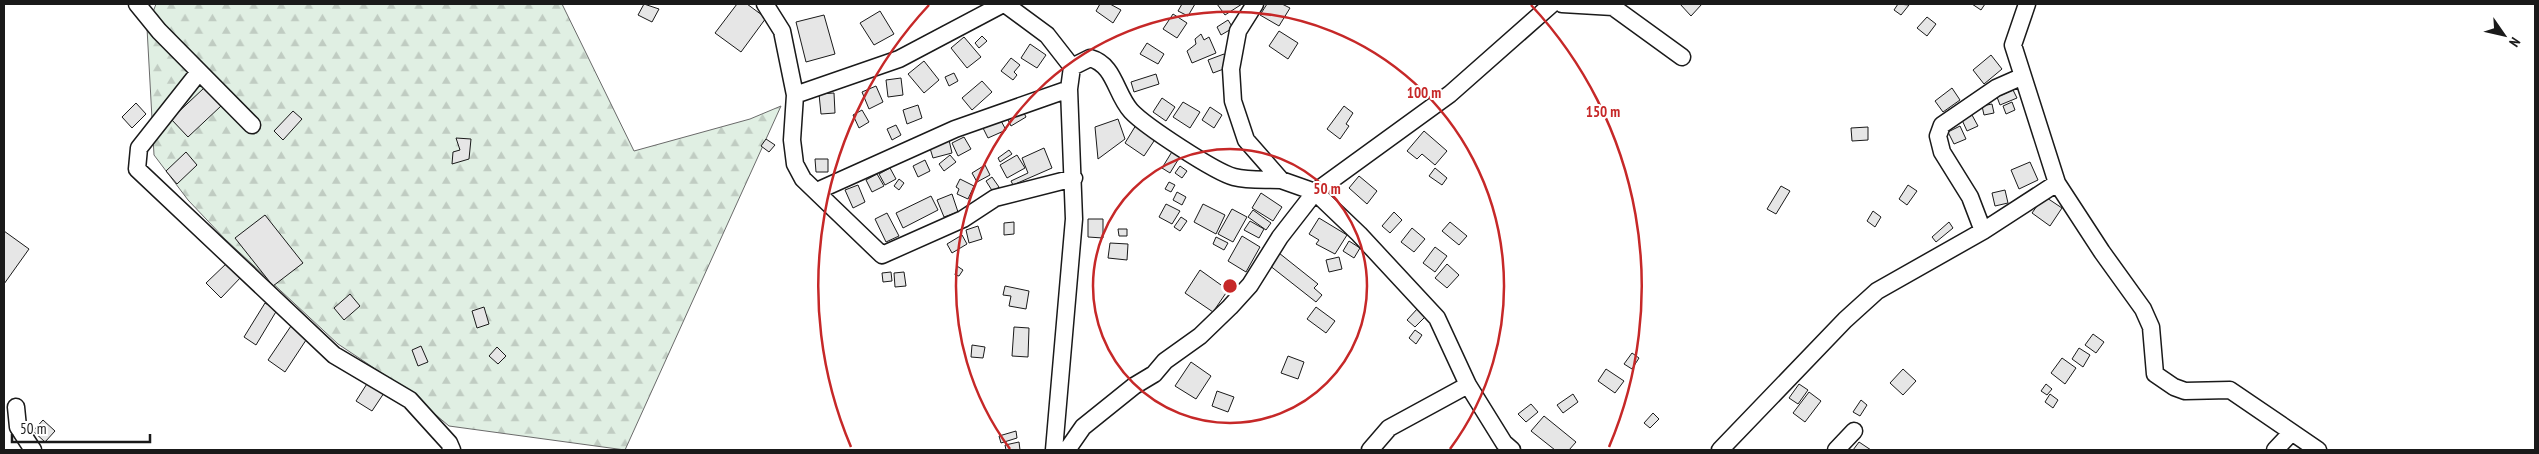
<svg xmlns="http://www.w3.org/2000/svg" width="2539" height="454" viewBox="0 0 2539 454" font-family="'PT Sans Narrow',sans-serif">
	<style>
		.forest { fill: url(#forest-firs); stroke: #6a6a6a }
		.building { fill: #e6e6e6; stroke: #1a1a1a }
		.lines { fill: none; stroke-linecap: round; stroke-linejoin: round }
		.street-casing { stroke: #1a1a1a; stroke-width: 19 }
		.street { stroke: #fff; stroke-width: 16 }
		.ring { fill: none; stroke: #c62828; stroke-width: 2.5 }
		.centre { fill: #c62828; stroke: #fff; stroke-width: 2.5 }
		.ring-label { font-size: 15px; text-anchor: middle; font-weight: bold; fill: #c62828; stroke: #fff; stroke-width: 4; stroke-linejoin: round; paint-order: stroke }
	</style>
	<defs>
		<pattern id="forest-firs" width="22" height="20" patternUnits="userSpaceOnUse" patternTransform="scale(1.25)"><rect width="22" height="20" fill="#e0efe3"/><path d="M5 1l3.5 6h-7zM16 11l3.5 6h-7z" fill="#c0ccc2"/></pattern>
	</defs>
	<rect width="100%" height="100%" fill="#fff"/>
	<path class="forest" d="M156 4H562L634 151 750 119 781 106 625 450 449 426 404 388 338 344 225 239 188 200 154 155 147 28Z"/>
	<path class="building" d="M644 4 659 9 652 22 638 15Z
		M737 4H747L766 18 741 52 715 33Z
		M1100 4H1110L1121 10 1113 23 1096 11Z
		M1182 4H1195L1188 16 1178 11Z
		M1217 4H1242L1225 15Z
		M1267 4H1282L1290 8 1279 26 1260 15Z
		M1680 4H1702L1691 16Z
		M1898 4 1909 5 1901 15 1894 10Z
		M1972 4H1985L1981 10Z
		M880 11 894 34 874 45 860 23Z
		M1173 14 1187 23 1177 38 1163 29Z
		M824 15 835 54 806 62 796 22Z
		M1927 17 1936 24 1927 36 1917 28Z
		M1228 20 1233 28 1221 35 1217 27Z
		M1279 31 1298 43 1288 59 1269 46Z
		M1201 34 1204 40 1209 37 1216 53 1192 63 1187 51 1196 44 1195 39Z
		M982 36 987 41 979 48 975 43Z
		M964 37 981 57 967 68 951 48Z
		M1147 43 1164 54 1158 64 1140 54Z
		M1030 44 1046 55 1037 68 1021 58Z
		M1224 54 1229 67 1213 73 1208 60Z
		M1991 55 2002 69 1984 84 1973 70Z
		M1011 58 1020 65 1014 72 1017 75 1013 80 1001 71Z
		M924 61 939 80 924 93 908 74Z
		M954 73 958 81 949 86 945 77Z
		M1156 74 1159 84 1134 92 1131 82Z
		M901 78 903 95 888 97 886 80Z
		M982 81 992 92 972 110 962 98Z
		M876 86 883 102 869 109 862 92Z
		M204 88 221 106 188 137 171 119Z
		M1952 88 1960 100 1943 112 1935 101Z
		M2013 90 2017 98 2000 105 1997 97Z
		M834 93 835 113 821 114 819 94Z
		M1162 98 1175 107 1166 121 1153 112Z
		M1183 102 1200 112 1190 128 1173 117Z
		M2012 102 2015 110 2006 114 2003 106Z
		M136 103 146 114 132 128 122 117Z
		M1992 104 1994 113 1984 115 1982 106Z
		M918 105 922 118 907 124 903 110Z
		M1344 106 1353 113 1346 124 1349 126 1340 139 1327 129Z
		M1021 107 1026 117 1011 126 1006 116Z
		M1210 107 1222 115 1214 128 1202 120Z
		M862 110 869 122 859 128 853 115Z
		M293 111 302 119 283 140 274 131Z
		M1972 115 1978 126 1967 131 1962 120Z
		M1000 119 1006 130 988 138 983 128Z
		M1118 119 1125 139 1098 159 1095 127Z
		M896 125 901 135 892 140 887 129Z
		M1136 125 1156 138 1144 156 1125 143Z
		M1960 126 1966 139 1954 144 1948 132Z
		M1868 127V140L1852 141 1851 128Z
		M1424 131 1447 151 1435 165 1422 154 1417 159 1407 151Z
		M964 137 971 149 958 156 952 143Z
		M456 138 471 139 469 159 452 164 453 152 460 150Z
		M766 139 775 145 769 152 761 146Z
		M949 140 952 153 933 158 929 145Z
		M1044 148 1052 168 1013 185 1011 181 1028 173 1022 158Z
		M1009 150 1012 154 1000 162 998 158Z
		M1173 150 1181 155 1170 173 1162 168Z
		M186 152 197 165 177 184 166 171Z
		M950 155 956 162 944 171 939 164Z
		M1017 155 1025 168 1007 178 1000 165Z
		M815 159H828V172H816Z
		M925 160 930 171 918 177 913 166Z
		M2030 162 2038 180 2019 189 2011 170Z
		M985 165 990 175 977 182 972 173Z
		M1180 166 1187 171 1182 178 1175 173Z
		M890 168 896 179 885 185 879 174Z
		M1435 168 1447 178 1442 185 1429 176Z
		M877 174 884 186 872 192 866 180Z
		M1359 176 1377 191 1367 204 1349 188Z
		M992 177 999 187 993 192 986 181Z
		M899 179 904 183 899 190 894 186Z
		M960 179 974 186 968 199 957 194 959 189 956 187Z
		M1169 182 1175 185 1171 192 1165 189Z
		M858 185 865 202 853 208 845 190Z
		M1908 185 1917 191 1907 205 1899 199Z
		M1781 186 1790 191 1776 214 1767 209Z
		M2005 190 2008 203 1995 206 1992 193Z
		M1177 192 1186 197 1182 205 1173 200Z
		M1261 193 1282 207 1273 221 1252 208Z
		M952 194 958 212 944 217 937 200Z
		M931 196 938 210 903 228 896 213Z
		M2044 196 2062 208 2050 226 2032 213Z
		M1166 204 1180 211 1172 224 1159 217Z
		M1203 204 1225 215 1216 234 1194 222Z
		M1232 209 1247 217 1233 242 1218 234Z
		M1253 210 1271 223 1266 230 1248 217Z
		M1873 211 1881 217 1875 227 1867 221Z
		M1394 212 1402 220 1390 233 1382 226Z
		M887 213 899 236 886 242 875 219Z
		M265 215 303 263 273 286 235 238Z
		M1181 217 1187 221 1180 231 1174 227Z
		M1319 218 1347 235 1335 254 1316 244 1319 240 1309 234Z
		M1088 219H1103V238L1088 237Z
		M1250 221 1264 229 1259 238 1244 230Z
		M1014 222V234L1004 235V223Z
		M1450 222 1467 236 1459 245 1442 231Z
		M1949 222 1953 228 1936 242 1932 237Z
		M978 226 982 239 969 243 966 230Z
		M1412 228 1425 239 1414 252 1401 242Z
		M1118 229H1127V236H1119Z
		M4 231 29 249 4 284Z
		M962 235 967 244 952 253 947 244Z
		M1242 236 1260 247 1246 272 1228 261Z
		M1216 237 1228 243 1224 250 1213 244Z
		M1349 241 1360 248 1354 258 1343 251Z
		M1110 243 1128 244 1127 260 1108 258Z
		M1435 247 1447 256 1435 272 1423 263Z
		M1279 253 1318 284 1314 288 1322 295 1316 302 1269 265Z
		M1339 257 1342 269 1329 272 1326 260Z
		M228 262 242 276 221 298 206 283Z
		M1447 264 1459 275 1447 288 1435 278Z
		M957 266 963 270 959 276 955 275Z
		M1200 270 1228 290 1213 312 1185 293Z
		M891 272 892 281 883 282 882 273Z
		M904 272 906 286 895 287 894 273Z
		M1005 286 1029 291 1026 309 1009 306 1011 296 1003 295Z
		M350 294 360 306 344 320 334 308Z
		M265 303 277 310 256 345 244 337Z
		M484 307 489 324 477 328 472 311Z
		M1316 307 1335 321 1326 333 1307 319Z
		M1418 308 1426 316 1415 327 1407 320Z
		M293 323 310 334 285 372 268 360Z
		M1014 327 1029 328 1028 357 1012 356Z
		M1415 330 1422 335 1416 344 1409 338Z
		M2093 334 2104 342 2096 353 2085 345Z
		M972 345 985 347 983 358 971 357Z
		M421 346 428 362 418 366 412 350Z
		M497 347 506 356 498 364 489 356Z
		M2079 348 2090 355 2083 367 2072 359Z
		M1632 353 1639 358 1632 369 1624 364Z
		M1288 356 1304 362 1298 379 1281 373Z
		M2062 358 2076 368 2065 384 2051 373Z
		M1191 362 1211 376 1196 399 1175 386Z
		M1606 369 1624 381 1615 393 1598 381Z
		M1903 369 1916 381 1903 395 1890 383Z
		M370 379 386 390 372 411 356 401Z
		M1799 384 1808 390 1798 404 1789 398Z
		M2046 384 2052 389 2047 395 2041 391Z
		M1217 391 1234 397 1228 412 1212 406Z
		M1809 392 1821 401 1805 422 1793 413Z
		M1573 394 1578 402 1563 413 1557 405Z
		M2050 394 2058 400 2053 408 2045 402Z
		M1861 400 1867 405 1860 416 1853 412Z
		M1531 404 1538 412 1526 422 1518 414Z
		M1653 413 1659 419 1650 428 1644 423Z
		M1544 416 1576 442 1569 450H1555L1531 431Z
		M43 420 55 431 45 442 33 431Z
		M1016 431 1017 438 1001 443 999 436Z
		M1019 442 1020 450H1006L1005 445Z
		M1859 442 1871 450H1853Z"/>
	<g class="lines">
		<defs>
			<path id="street" d="M137 4 159 31 252 125
				M765 4 782 31 795 95 792 140 795 164 803 179 882 255 963 219 995 198 1074 178
				M1005 4 1047 35 1072 67 1069 89 1074 219 1054 450
				M1255 4 1238 31 1231 69 1233 101 1246 140 1281 180 1315 192 1359 234 1437 318 1468 385 1504 443 1512 450
				M1562 4 1613 7 1682 57
				M2027 4 2013 45 2057 183 2102 252 2143 309 2151 327 2155 374 2174 387 2185 391 2230 390 2318 450
				M1072 67 1090 58C1115 65 1115 93 1131 111 1145 126 1215 172 1234 177 1249 181 1266 179 1281 180
				M199 72 139 148 137 169 334 355 410 400 449 443 452 450
				M795 95 899 59 1003 4
				M817 191 955 129 1069 89
				M1983 231 1970 197 1942 152 1938 136 1942 125 1996 88 2021 77
				M16 407 18 427 33 450
				M1067 450 1083 427 1134 386 1154 374 1165 361 1200 336 1230 307 1250 285 1280 237 1315 192 1450 94 1552 4
				M1370 450 1389 428 1468 385
				M1720 450 1845 320 1877 291 1983 231 2057 183
				M1836 450 1854 431
				M2275 450 2291 433"/>
		</defs>
		<use href="#street" class="street-casing"/>
		<use href="#street" class="street"/>
	</g>
	<g class="ring">
		<circle cx="1230" cy="286" r="137"/>
		<path d="M1010 449A274 274 0 1 1 1450 449"/>
		<path d="M851 447A412 412 0 0 1 929 5M1531 5A412 412 0 0 1 1609 447"/>
	</g>
	<circle cx="1230" cy="286" r="8" class="centre"/>
	<g class="ring-label">
		<text x="1424" y="98">100 m</text>
		<text x="1603" y="117">150 m</text>
		<text x="1327" y="194">50 m</text>
	</g>
	<rect width="2539" height="454" fill="none" stroke="#1a1a1a" stroke-width="10"/>
	<g transform="translate(2504 35) rotate(124)" stroke="#ffffff" stroke-width="4" paint-order="stroke">
	<path d="M0-4L9 19L0 12L-9 19Z" fill="#1a1a1a"/>
	<text y="-8" font-size="14" font-weight="bold" text-anchor="middle" fill="#1a1a1a">N</text>
	</g>
	<path d="M12 434v8h138v-8" fill="none" stroke="#1a1a1a" stroke-width="2.5"/>
	<text x="20" y="434" font-size="15" fill="#1a1a1a" stroke="#ffffff" stroke-width="4" paint-order="stroke">50 m</text>
</svg>
